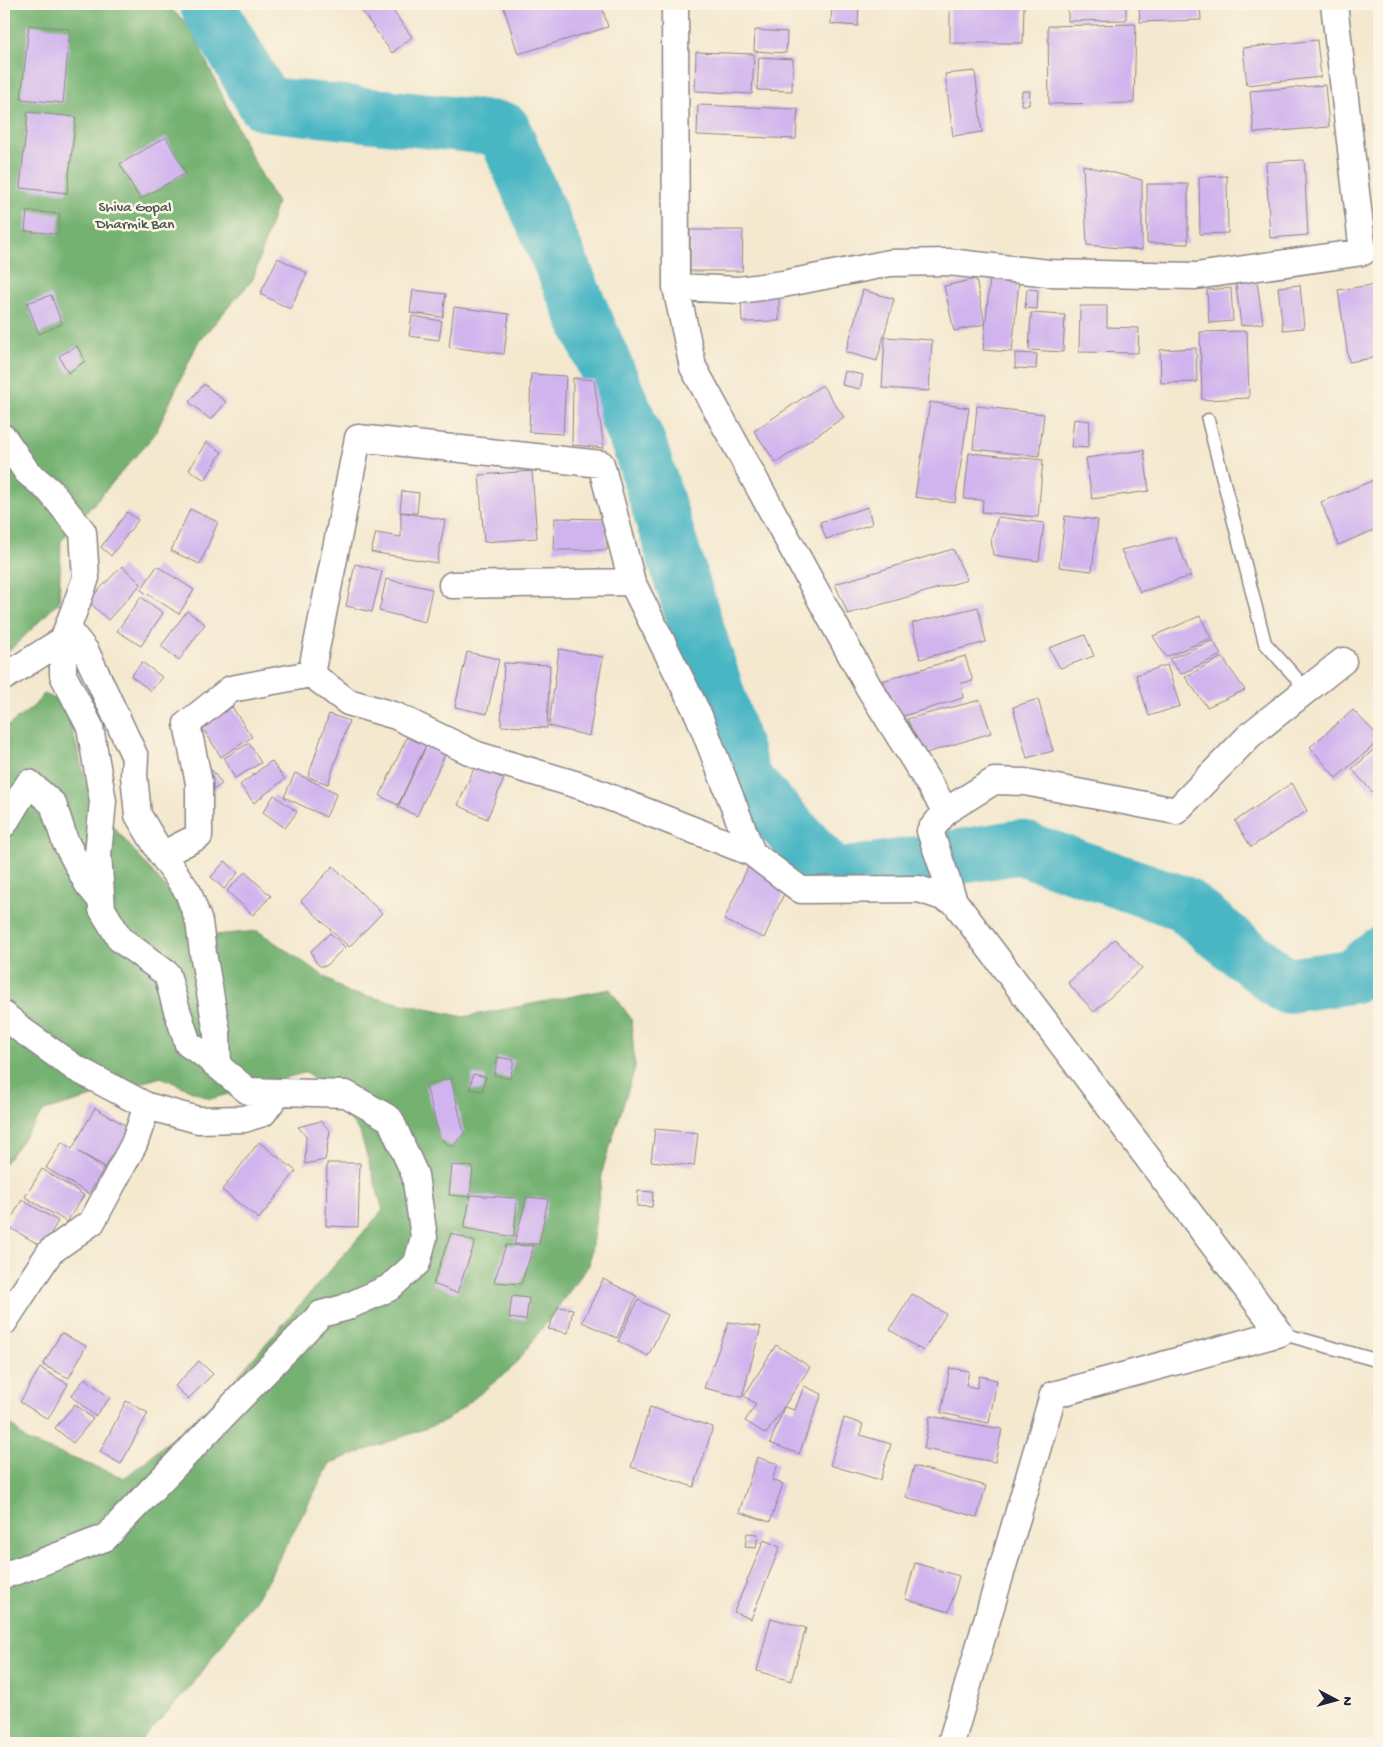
<svg xmlns="http://www.w3.org/2000/svg" width="1383" height="1747" viewBox="0 0 1383 1747" font-family="'Gochi Hand',sans-serif">
	<style>
		.forest { fill: #75b272; stroke: #4c6a56 }
		.lines { fill: none; stroke-linecap: round; stroke-linejoin: round }
		.river { stroke: #49b6c4; stroke-width: 55 }
		.building { fill: #d1b4ee }
		.lane-casing { stroke: #8b8585; stroke-width: 15 }
		.street-casing { stroke: #8b8585; stroke-width: 29 }
		.lane { stroke: #fff; stroke-width: 12 }
		.street { stroke: #fff; stroke-width: 26 }
		.labels { text-anchor: middle; stroke-width: 5; stroke-linejoin: round; paint-order: stroke }
		.park-label { font-size: 15px; fill: #445651; stroke: #fcf5e5 }
	</style>
	<rect width="100%" height="100%" fill="#fcf5e5"/>
	<filter id="ink" filterUnits="userSpaceOnUse"><feTurbulence type="fractalNoise" baseFrequency=".02" numOctaves="2"/><feDisplacementMap in="SourceGraphic" scale="10" xChannelSelector="R" yChannelSelector="G"/><feConvolveMatrix kernelMatrix="1 2 1 2 8 2 1 2 1" color-interpolation-filters="sRGB"/></filter>
	<filter id="wash" filterUnits="userSpaceOnUse"><feTurbulence type="fractalNoise" baseFrequency=".0096" numOctaves="4" result="noise"/><feDisplacementMap in="SourceGraphic" scale="20" xChannelSelector="R" yChannelSelector="G"/><feGaussianBlur stdDeviation="1.12" result="paint"/><feColorMatrix in="noise" values="0 0 0 0 0 0 0 0 0 0 0 0 0 0 0 0 0 1.4 0 .05"/><feComposite in="paint" operator="in"/></filter>
	<g filter="url(#wash)">
		<rect width="100%" height="100%" fill="#f4e8cf"/>
		<path class="forest" d="M4 4H165L189 25 249 152 277 203 253 279 198 342 155 434 61 541 59 602 4 656Z
			M44 694 65 703 91 801 185 910 216 935 258 931 347 992 464 1017 610 989 631 1019 635 1068 603 1168 589 1265 513 1367 446 1421 330 1463 265 1585 193 1684 139 1743H4V1417L27 1441 125 1478 214 1403 383 1210 360 1132 307 1072 210 1099 161 1077 44 1111 4 1164V729L34 706Z"/>
		<g class="lines">
			<path class="river" d="M207 4 265 104 503 129 640 447 744 779 834 877 1019 847 1182 903 1285 986 1353 976 1379 955"/>
		</g>
		<g id="blocks">
			<path class="building" d="M369 4H388L412 37 392 53 361 10Z
				M503 4H601L608 27 518 54Z
				M832 4H859L858 26 831 24Z
				M875 4H909V8L875 5Z
				M950 4H1024L1023 43H950Z
				M1068 4H1126V20L1068 21Z
				M1139 4H1200L1201 20 1140 22Z
				M1136 24 1134 103 1049 104 1048 26Z
				M29 25 70 29 63 103 21 99Z
				M755 30 787 32 786 53 754 51Z
				M1317 40 1321 77 1247 85 1243 48Z
				M696 52 754 54 752 94 695 91Z
				M759 57 793 59 792 91 757 90Z
				M975 71 982 132 953 136 945 74Z
				M1325 85 1329 127 1254 133 1250 91Z
				M1022 91H1030L1029 105H1021Z
				M698 105 798 109 796 139 697 135Z
				M28 112 76 117 67 193 20 188Z
				M166 137 186 173 140 199 120 164Z
				M1304 160 1308 235 1270 238 1266 162Z
				M1083 165 1142 180V250L1087 245Z
				M1227 176 1228 233 1200 234 1199 177Z
				M1147 184H1188V244L1147 243Z
				M27 211 60 214 58 234 25 231Z
				M690 230H743L742 271H690Z
				M278 258 307 273 290 309 260 294Z
				M1256 274 1263 323 1241 326 1235 277Z
				M990 278 1019 281 1012 352 983 350Z
				M976 279 985 324 954 331 944 286Z
				M1379 284V357L1349 362 1338 290Z
				M1300 285 1304 328 1283 330 1278 287Z
				M1231 288 1233 321 1209 323 1207 290Z
				M1027 289 1038 290 1037 309 1025 308Z
				M413 290 446 294 443 317 410 313Z
				M863 290 894 299 877 361 846 352Z
				M51 295 62 324 39 334 27 303Z
				M779 295V321L742 322 741 296Z
				M1080 306H1107V327L1139 328 1138 353 1079 352Z
				M454 307 509 314 504 354 449 347Z
				M1031 313 1065 315 1063 352 1029 350Z
				M412 316 442 321 439 340 409 336Z
				M1247 331 1249 398 1202 400 1200 332Z
				M885 337 932 340 929 391 882 388Z
				M77 346 85 361 68 373 59 356Z
				M1196 348 1197 382 1161 383 1160 350Z
				M1015 353 1037 354 1036 369 1015 368Z
				M845 371 863 375 860 389 842 385Z
				M531 374 566 376 563 434 529 432Z
				M573 378 594 380 604 448 572 445Z
				M204 384 226 402 211 420 189 402Z
				M822 385 844 417 776 463 754 431Z
				M930 402 969 408 955 503 915 497Z
				M977 406 1044 414 1039 456 973 449Z
				M1074 419 1090 421 1088 448 1071 447Z
				M206 442 222 452 205 480 189 470Z
				M1144 450 1149 491 1092 499 1086 458Z
				M969 453 1043 460 1038 517 982 512 983 500 964 499Z
				M532 471 537 538 484 542 479 475Z
				M1379 478V528L1338 545 1321 502Z
				M402 491 419 493 417 513 400 512Z
				M868 507 872 524 826 539 820 522Z
				M190 509 218 522 200 564 171 551Z
				M127 512 138 520 111 556 101 547Z
				M401 512 445 520 437 563 371 552 376 533 401 537Z
				M1065 516 1098 520 1092 571 1059 567Z
				M998 517 1044 523 1039 561 993 555 991 538Z
				M555 518 607 519V550H554Z
				M1175 537 1191 576 1140 592 1121 550Z
				M953 549 967 580 848 614 835 584Z
				M355 564 382 571 372 612 346 606Z
				M122 566 141 584 108 620 88 601Z
				M157 566 194 590 179 614 141 590Z
				M386 579 432 589 425 622 379 611Z
				M141 597 163 613 141 646 117 631Z
				M978 607 986 642 920 659 912 623Z
				M187 611 205 624 179 660 161 646Z
				M1200 616 1211 638 1166 657 1153 636Z
				M1085 635 1094 656 1060 668 1049 648Z
				M1213 640 1221 655 1181 674 1169 659Z
				M559 649 603 657 589 736 549 726Z
				M467 652 499 659 487 714 455 707Z
				M965 656 973 681 961 683 963 698 903 716 882 681Z
				M1222 657 1245 690 1207 707 1185 677Z
				M142 662 162 677 151 691 131 676Z
				M504 663 550 665 547 728 501 726Z
				M1167 665 1180 706 1149 716 1136 675Z
				M1038 699 1053 751 1027 758 1013 707Z
				M980 700 991 733 923 754 907 719Z
				M232 707 252 737 221 757 202 727Z
				M1353 710 1379 737V741L1336 778 1310 747Z
				M329 714 349 721 328 784 308 777Z
				M407 737 426 745 398 805 380 796Z
				M428 742 447 750 417 816 398 807Z
				M249 743 261 763 235 778 224 758Z
				M1379 745V789L1374 794 1352 769Z
				M271 761 285 779 254 803 240 785Z
				M475 766 504 779 487 819 458 805Z
				M212 770 222 784 210 792 200 778Z
				M295 773 337 793 326 817 284 797Z
				M1292 783 1307 811 1251 847 1235 821Z
				M274 795 297 812 285 828 263 812Z
				M751 860 787 887 764 938 724 920Z
				M225 861 238 873 224 889 211 877Z
				M333 866 382 913 349 947 301 901Z
				M245 872 271 896 253 915 227 891Z
				M330 933 345 947 326 966H320L316 963 311 951Z
				M1115 939 1142 968 1094 1012 1068 983Z
				M498 1057 514 1060 510 1079 494 1075Z
				M473 1074 486 1077 482 1091 470 1089Z
				M451 1078 464 1133 452 1147 440 1139 426 1085Z
				M95 1108 132 1129 109 1169 79 1152 104 1168 89 1194 46 1168 62 1142 72 1149Z
				M321 1121 330 1131 325 1160 305 1164 306 1136 298 1127Z
				M655 1129 698 1133 694 1166 651 1161Z
				M259 1142 296 1171 259 1219 222 1190Z
				M327 1163H360L358 1227 326 1226Z
				M452 1165 473 1167 470 1197 449 1195Z
				M42 1169 84 1195 67 1222 25 1197Z
				M638 1191 653 1192 652 1207 637 1206Z
				M471 1195 517 1198 514 1237 464 1228Z
				M527 1197 548 1199 539 1244H514Z
				M22 1200 58 1221 43 1247 7 1226Z
				M451 1233 475 1242 457 1293 433 1284Z
				M506 1245 534 1246 521 1284 494 1282Z
				M603 1279 637 1296 617 1338 582 1322Z
				M912 1294 946 1314 923 1351 890 1330Z
				M512 1296 529 1298 526 1320 509 1318Z
				M638 1300 668 1315 648 1356 618 1341Z
				M558 1307 573 1309 568 1333 548 1329Z
				M729 1322 761 1327 742 1397 704 1388Z
				M61 1333 86 1346 69 1378 43 1365Z
				M776 1345 810 1367 766 1434 745 1421 756 1404 744 1396Z
				M199 1361 213 1374 188 1399 175 1386Z
				M40 1368 68 1384 48 1419 20 1402Z
				M950 1368 969 1371 966 1386 977 1388 979 1376 997 1380 989 1423 941 1413Z
				M85 1378 110 1398 95 1416 71 1396Z
				M804 1386 822 1394 799 1454 770 1443 784 1407 795 1410Z
				M126 1401 148 1413 121 1464 100 1452Z
				M75 1404 93 1419 73 1443 55 1428Z
				M650 1407 713 1427 694 1487 631 1467Z
				M930 1416 1002 1429 995 1462 924 1449Z
				M844 1418 863 1424 860 1435 891 1444 880 1480 830 1465Z
				M757 1457 778 1464 772 1480 783 1484 770 1522 739 1512Z
				M914 1466 986 1486 977 1517 906 1497Z
				M747 1533 758 1534 756 1548 745 1547Z
				M764 1540 780 1547 751 1619 734 1612Z
				M915 1563 959 1576 949 1612 905 1599Z
				M771 1618 806 1628 791 1681 757 1671Z"/>
		</g>
	</g>
	<g filter="url(#ink)">
		<use href="#blocks" fill-opacity="0" stroke="#8b8585" stroke-width="1"/>
		<g class="lines">
			<defs>
				<path id="lane" d="M1208 420 1265 643 1307 690
					M1280 1333 1379 1361"/>
				<path id="street" d="M675 4 676 287 693 367 868 686 946 811 930 831 954 901 1280 1333 1053 1395 951 1743
					M676 287 739 290 783 284 890 263 948 262 1049 273 1196 276 1363 252 1334 4
					M4 438 27 472 50 491 83 532 86 578 63 640V675L90 727 103 801 98 854 102 909 120 939 167 974 175 1004 188 1044 202 1053 248 1091 346 1094 390 1119 415 1175 424 1237 417 1263 389 1288 344 1308 321 1314 105 1538C71 1550 38 1565 4 1575
					M452 585 632 582
					M4 677 63 640 76 639 86 652 135 757 134 775 138 815 162 855 188 892 199 922 203 953 217 1032 218 1066
					M946 811 994 781 1025 782 1176 811 1250 735 1343 661
					M4 824 29 783 53 804 65 841 87 883 100 899
					M752 853 699 716 632 582 601 464 358 438 311 674 348 702 396 716 477 755 581 786 752 853 801 890 919 889 954 901
					M162 855 199 836V783L187 724 231 689 311 674
					M4 1015 23 1031 75 1068 147 1106 134 1144 92 1222 50 1252 4 1322
					M147 1106 198 1120 244 1119 263 1113 278 1093"/>
			</defs>
			<use href="#lane" class="lane-casing"/>
			<use href="#street" class="street-casing"/>
			<use href="#lane" class="lane"/>
			<use href="#street" class="street"/>
		</g>
	</g>
	<g class="labels">
		<g class="park-label">
			<text x="135" y="211">Shiva Gopal<tspan x="135" dy="17">Dharmik Ban</tspan></text>
		</g>
	</g>
	<rect width="1383" height="1747" fill="none" stroke="#fcf5e5" stroke-width="20"/>
	<g transform="translate(1336 1700) rotate(96)" stroke="#fcf5e5" stroke-width="4" paint-order="stroke">
	<path d="M0-4L9 19L0 12L-9 19Z" fill="#22223b"/>
	<text y="-8" font-size="14" font-weight="bold" text-anchor="middle" fill="#22223b">N</text>
	</g>
</svg>
